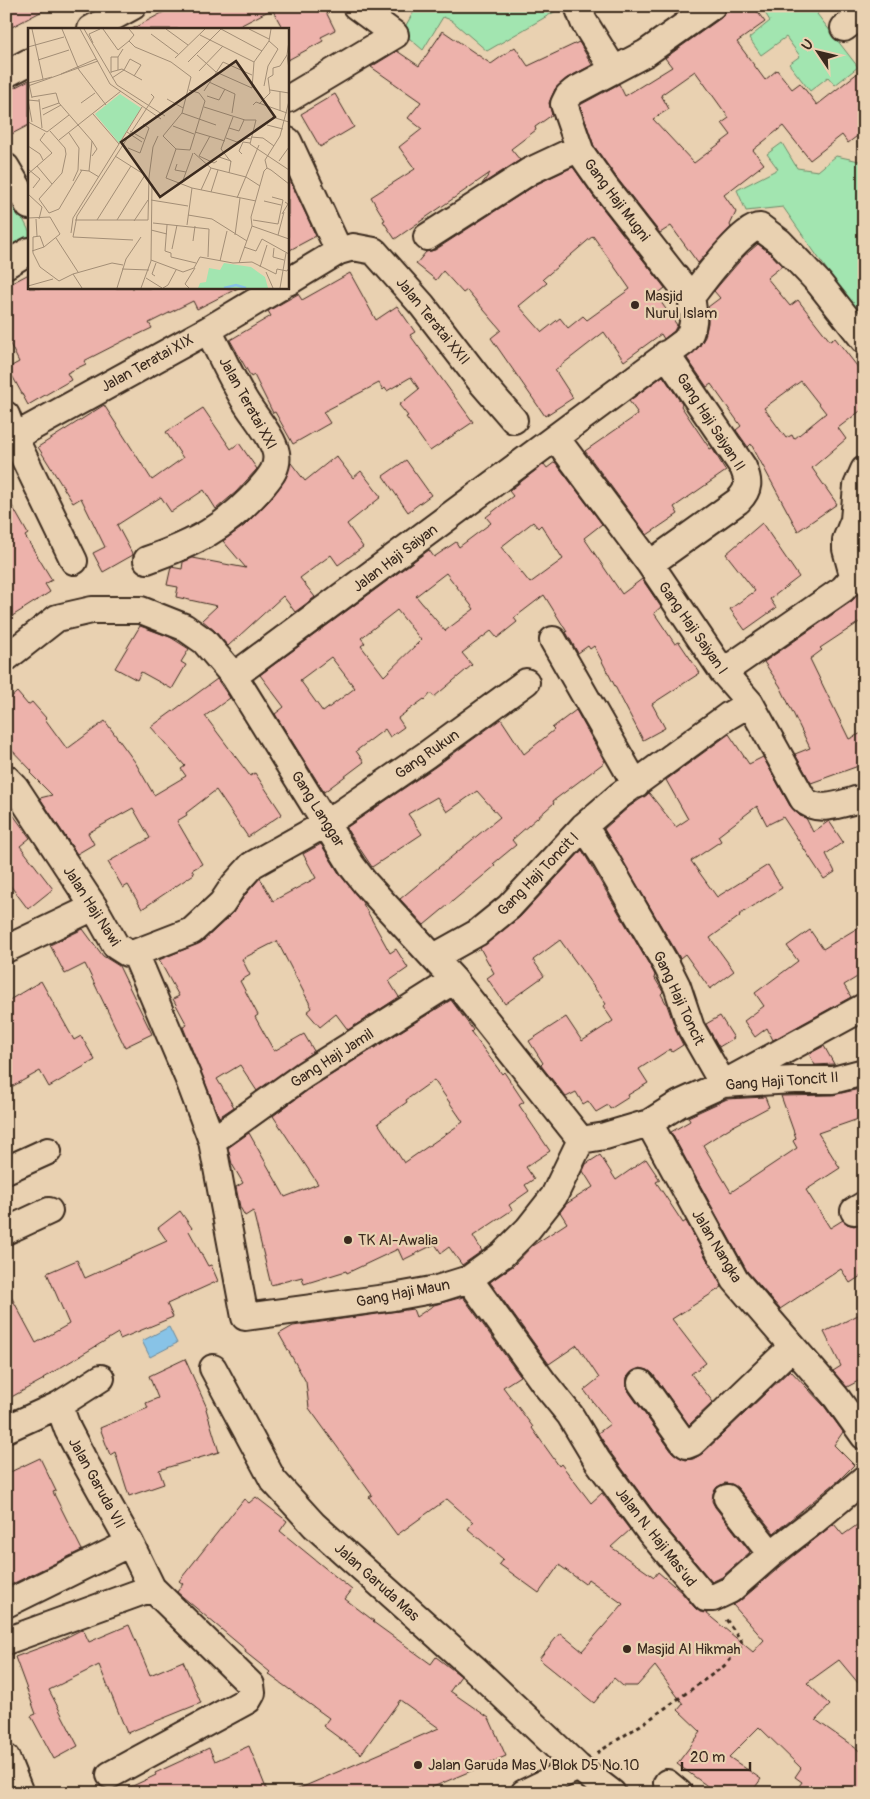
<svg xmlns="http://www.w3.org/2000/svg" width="870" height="1799" viewBox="0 0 870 1799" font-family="Pangolin,sans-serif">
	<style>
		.green { fill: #a2e5b0; stroke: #6e8867 }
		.water { fill: #88c3e7; stroke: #698697 }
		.building { fill: #edb2ab; stroke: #3b2a1e; fill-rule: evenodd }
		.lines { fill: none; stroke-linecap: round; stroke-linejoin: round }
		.street-casing { stroke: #3b2a1e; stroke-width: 30 }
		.path { stroke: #3b2a1e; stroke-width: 3; stroke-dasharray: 4 4; stroke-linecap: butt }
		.street { stroke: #e9d1b1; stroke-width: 26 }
		.poi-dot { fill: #3b2a1e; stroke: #e9d1b1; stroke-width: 2 }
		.labels { text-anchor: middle; stroke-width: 4.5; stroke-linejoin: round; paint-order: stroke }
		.street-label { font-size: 15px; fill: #3b2a1e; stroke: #e9d1b1 }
		.poi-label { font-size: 15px; fill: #3b2a1e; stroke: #e9d1b1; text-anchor: start }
		.inset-river { fill: none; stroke: #88c3e7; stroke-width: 2.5 }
		.inset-road { fill: none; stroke: #a38e76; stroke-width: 1 }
		.view { fill: #3b2a1e; fill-opacity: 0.15; stroke: #3b2a1e; stroke-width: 2.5 }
		.inset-edge { fill: none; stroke: #3b2a1e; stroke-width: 2.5 }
	</style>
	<rect width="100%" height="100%" fill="#e9d1b1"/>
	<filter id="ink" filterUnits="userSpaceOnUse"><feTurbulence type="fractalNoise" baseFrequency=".02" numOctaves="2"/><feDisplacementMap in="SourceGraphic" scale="10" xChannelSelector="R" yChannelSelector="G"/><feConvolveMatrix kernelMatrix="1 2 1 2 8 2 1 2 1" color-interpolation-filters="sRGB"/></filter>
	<g filter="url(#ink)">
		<path class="green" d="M417 6H561V8L487 51 451 20 443 17 423 50 402 32Z
			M761 6H788L790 9 794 6H826L817 14 858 67 835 85 828 77 810 91 789 64 800 56 786 37 761 55 749 38 770 21Z
			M782 143 797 168 818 171 836 156 864 162V323L783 207 746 211 737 190 778 169 767 154Z
			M6 185 29 231V237L6 250Z"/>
		<path class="water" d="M169 1327 177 1343 150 1357 142 1341Z"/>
		<path class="building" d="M6 6H52L6 30Z
			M175 6H323L335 30 321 37 323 41 288 60V29H283L272 9 234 29H132Z
			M733 6H753L765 22 737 42 765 80 777 70 792 89 800 83 817 105 864 68V131L848 143 842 135 810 160 783 126 753 150 764 164 724 195 736 212 730 225 731 227 698 263 671 226 660 233 617 178 594 146 580 105 619 84 625 96 672 67 665 58 721 18ZM695 71 729 118 722 123 731 135 694 163 653 119 669 109 661 95Z
			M443 31 491 64 515 47 528 66 579 42 592 65 567 78 555 89 549 103 552 115 535 127 536 130 511 149 520 160 482 184 490 173 395 239 383 221 385 220 371 197 415 169 399 147 422 129 408 118 421 102 371 67 397 51 419 66Z
			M29 80V125L6 137V92Z
			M335 94 354 127 320 147 301 114Z
			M573 167 593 196 665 288 656 295 677 325 674 331 664 339 661 334 624 361 604 332 555 370 573 398 545 416 491 338 501 330 467 290 463 293 443 271 436 280 416 264 426 252 435 250 537 184ZM593 236 630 289 587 320 583 316 568 328 560 318 542 332 519 306 547 283 543 279Z
			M288 176 316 236 288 251Z
			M758 244 770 253 782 266 767 278 790 306 798 300 830 341 835 338 864 375V408L838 428 846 439 812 468 837 504 798 531 751 444 748 447 736 430 741 426 711 384 707 387 687 358 699 347 705 337 708 323V307L720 298 714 291 744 256ZM801 381 826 413 794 439 792 435 786 438 764 408Z
			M350 273 376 320 397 306 415 332 410 335 473 422 430 451 406 417 408 416 399 405 419 389 411 377 387 391 385 388 383 390 379 383 323 412 330 423 293 444 275 412 273 413 254 375 251 377 230 340 271 316 268 311 298 294 302 300Z
			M29 274V288H238L197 309 193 301 149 323 152 328 131 338V337L84 361 86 364 67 373 71 380 28 405 8 368 19 362 6 336V286Z
			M663 376 682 404 681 406 710 449 712 448 726 471 674 507 678 514 647 535 585 451 637 415 636 413 637 412 629 401Z
			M104 405 152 480 183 458 166 432 203 408 231 449 239 443 257 469 236 492 216 509 204 490 171 512 161 497 117 525 133 555 103 572 93 553 105 547 81 498 73 503 38 447Z
			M336 456 353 478 361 471 381 497 347 524 363 547 338 565 331 555 300 578 315 597 295 612 283 596 228 646 215 631 202 620 217 606 176 597 178 587 167 585 171 567 182 569 183 562 193 558 246 568 223 541 244 526 270 500 285 480 291 463 305 481Z
			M406 460 431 495 408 512 383 476Z
			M555 462 602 524 584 538 622 594 642 579 661 607 654 613 675 644 679 642 700 673 652 704 665 728 643 740 594 646 590 649 588 646 578 653 566 632H567L544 595 514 618 517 622 497 638 491 631 462 653 472 665 434 697 431 693 425 700 424 699 398 718 404 727 390 737 385 729 356 751 364 762 324 792 275 714 284 707 260 675 429 550 434 557 456 542 459 547 491 523 486 517 513 496 509 491 544 464 547 468ZM533 522 538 528 541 525 563 559 530 583 501 547ZM446 573 474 609 445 631 416 596ZM397 610 421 640 384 676 361 646 365 643 361 638ZM331 657 355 688 323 712 300 680Z
			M6 495 28 534 25 536 52 580 45 584 50 592 6 620Z
			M762 523 799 577 770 599 776 608 745 630 730 609 755 591 726 554Z
			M864 587V619L820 648 822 650 810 659 849 739 864 732V764L811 783 795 754 810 748 780 686 764 662 852 601Z
			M140 626 170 637 189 649 181 662 186 665 172 689 141 672 137 680 115 668Z
			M217 679 230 698 205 716 250 776 255 773 282 814 248 837 216 790 186 813 187 815 177 821 202 864 192 870 194 874 142 909 128 885 123 888 108 862 150 838 133 808 88 833 94 844 77 854 40 798 52 795 30 773 32 771 6 744V702L17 692 28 705 32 702 46 718 45 719 67 749 105 721 135 762 154 795 186 776 181 769 185 766 151 727Z
			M576 710 605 762 553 801 554 803 512 840 516 845 493 864 495 866 424 925 400 899 500 817 477 791 447 812 437 797 408 814 422 834 372 867 346 828 435 767 501 719 524 754 554 730 552 728Z
			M729 734 749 764 763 757 790 806 800 816 806 818 813 832 829 821 843 842 826 854 835 872 824 879 783 817 767 825 757 806 718 836 721 841 691 861 717 897 768 865 782 888 739 915 740 916 710 938 734 971 710 989 685 954 680 958 604 829 629 807 649 793 676 827 688 819 666 780Z
			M6 805 30 838 20 846 53 889 28 909 6 880Z
			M321 844 340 875 362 902 390 953 396 949 408 968 389 981 399 997 348 1030 336 1014 320 1027 307 1012 312 1008 277 941 242 959 250 975 240 981 258 1015 255 1017 274 1051 304 1034 314 1051 257 1091 240 1065 217 1079 234 1107 219 1117 183 1027 187 1025 173 999 179 996 159 960 202 942 232 914 246 894 260 878 273 901 316 878 303 854Z
			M582 850 654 973 655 976 654 977 663 992 661 994 667 1005 677 1033 683 1045 672 1052 670 1049 639 1069 648 1083 628 1095 629 1097 610 1109 608 1105 596 1112 588 1101 583 1104 576 1092 566 1097 543 1068 541 1065 543 1063 529 1041 566 1017 582 1041 613 1021 603 1006 606 1004 560 940 533 960 544 976 505 1004 487 978 494 973 480 948 520 917Z
			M864 924V973L844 985 851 997 773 1040 767 1028 755 1037 744 1021 764 1006 755 993 798 961 787 946 810 930 823 949Z
			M83 929 103 956 119 966 152 1034 125 1047 85 964 65 974 50 945Z
			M41 981 74 1040 81 1036 95 1060 49 1087 40 1071 6 1090V1002Z
			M451 1000 473 1030 471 1032 502 1074 504 1072 524 1102 519 1105 550 1151 526 1167 534 1179 525 1185 529 1191 509 1205 512 1210 473 1236 482 1251 462 1265 449 1247 441 1253 435 1244 403 1260 398 1249 347 1273 346 1271 304 1284 302 1277 271 1285 253 1211 245 1216 240 1207 236 1187 243 1183 232 1164 228 1148 249 1133 285 1197 318 1184 273 1116 312 1087ZM434 1080 463 1122 404 1163 378 1123 407 1102 406 1100Z
			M720 1016 734 1038 719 1047 706 1024Z
			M824 1046 834 1064 815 1065 809 1054Z
			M864 1088V1117L818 1133 840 1168 806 1190 830 1228 843 1220 847 1224 854 1226 864 1223V1274L850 1283 841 1269 780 1309 747 1271 671 1132 690 1121 688 1117 727 1099 765 1097 769 1107 728 1129 703 1145 731 1192 797 1148 793 1141 796 1138 781 1096 833 1095Z
			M600 1155 616 1180 646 1159 660 1180 656 1182 683 1223 686 1221 722 1287 672 1319 706 1363 691 1374 713 1402 689 1425 653 1374 648 1370 640 1368 633 1371 627 1377 626 1385 629 1392 672 1452 679 1457 686 1460 693 1459 702 1454 790 1370 824 1406 843 1432 834 1445 854 1465 839 1480 774 1533 738 1488 732 1484 725 1483 717 1487 713 1493 712 1501 715 1507 750 1552 722 1577 712 1582 662 1523 610 1452 598 1433 610 1424 584 1390 599 1378 577 1345 549 1364 490 1282 513 1266 532 1246 567 1223 560 1212 566 1204 593 1187 583 1171 586 1164Z
			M180 1211 192 1228 189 1231 208 1266 211 1265 218 1281 167 1304 173 1317 120 1339 118 1333 43 1378 44 1379 6 1400V1287L36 1343 69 1324 47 1273 77 1260 85 1278 167 1241 158 1228Z
			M463 1297 520 1376 503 1387 533 1427 532 1428 559 1466 561 1464 591 1503 602 1493 630 1530 611 1547 654 1577 658 1572 681 1592 695 1608 700 1612 706 1613 753 1652 764 1640 733 1605 740 1601 781 1566 834 1524 843 1535 864 1520V1690L839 1660 807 1683 830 1705 816 1720 864 1754V1793H794L802 1782 795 1777 801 1768 759 1727 729 1757 761 1779 751 1793H717L677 1764 701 1732 678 1710 683 1704 655 1666 637 1686H623L614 1678 594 1703 539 1659 560 1633 582 1651 623 1604 588 1579 585 1584 559 1565 539 1593 499 1564 503 1559 468 1529 473 1522 447 1499 397 1535 369 1497 372 1495 309 1408 306 1382 279 1334 293 1326 413 1309 416 1317 434 1305Z
			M864 1312V1378L847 1387 833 1371 841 1366 824 1332Z
			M185 1359 207 1408 206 1409 219 1452 159 1470 164 1484 129 1496 115 1452 110 1455 100 1428 148 1408 146 1403 158 1398 149 1376Z
			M40 1458 56 1491 53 1492 82 1550 6 1587V1474Z
			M256 1497 287 1521 280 1531 352 1590 345 1599 374 1621 373 1622 431 1664 436 1657 461 1676 450 1691 489 1718 506 1756 419 1793H289L439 1728 400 1700 361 1754 323 1726 329 1718 268 1674 270 1672 245 1652 246 1650 177 1592 183 1584 179 1581 244 1499 249 1503Z
			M129 1625 150 1675 183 1661 201 1703 127 1733 99 1665 49 1690 78 1746 54 1759 31 1716 36 1714 15 1657 61 1640 83 1629 89 1642Z
			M249 1746 268 1793H118L156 1775 155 1773 209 1748 215 1761Z"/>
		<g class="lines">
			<defs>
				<path id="street" d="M578 6 584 22 614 70
					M844 28 864 13
					M91 29 133 6
					M6 74 29 62
					M288 99 395 35 356 6
					M288 141 339 251
					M6 167 29 206
					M427 237 530 171 579 148
					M6 265 29 251
					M288 282 339 251 353 247 374 251 422 305 482 383 514 420
					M691 297 605 187 581 153 564 104 568 96 574 91 646 53 712 6
					M6 415 14 437 74 561
					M14 437 208 330 278 288
					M556 438 650 564 723 672 750 703 803 799C818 815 845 802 864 798
					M147 560C195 543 225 528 259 490 268 479 279 469 276 453 273 437 254 416 245 401 231 378 220 353 208 330
					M650 564 738 501C750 489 749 481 743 467L666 354
					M553 640 636 785
					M6 658 57 618 92 610H141L184 627 204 641 234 676 352 866 365 883 454 980 581 1140
					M723 672 843 589 850 581 853 575 846 549V540L854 520 857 486 864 470
					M234 676 684 342C696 330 694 313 691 297 702 283 743 226 760 227L780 242 819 283 864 340
					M6 778 15 787 94 907 116 946 127 953H135L192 931 222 903 234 885 252 865 327 823 426 755 526 682
					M584 826 606 860 667 966 677 986 691 1028 723 1084 864 1007
					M6 949 94 907
					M135 953 189 1080 212 1141 245 1317 393 1297 437 1289 469 1279 502 1255 528 1229 554 1196 581 1140
					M436 959 443 952 477 933 509 907 584 826 620 795 728 716 750 703
					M649 1123 679 1104 723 1084 794 1080H833L864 1072
					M581 1140 605 1136 649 1123 735 1280 836 1397 864 1436
					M212 1141 304 1075 454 980
					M6 1170 48 1151
					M854 1211 864 1205
					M6 1231 49 1211
					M469 1279 544 1383 570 1415 597 1460 650 1532 706 1598H713L730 1590 771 1554 814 1521 864 1479
					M213 1368 273 1480 314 1525 476 1670 578 1767 612 1793
					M641 1383 684 1443 687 1445 692 1443 792 1347
					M59 1405 101 1378
					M6 1429 59 1405 68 1430 82 1457 130 1543 152 1588 251 1685 252 1693 248 1700 110 1775
					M727 1498 771 1554
					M6 1604 130 1543
					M6 1641 152 1588
					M6 1758 20 1793
					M667 1783 679 1793
					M524 1793 578 1767"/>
			</defs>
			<use href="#street" class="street-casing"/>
			<path class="path" d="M597 1753 650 1719 724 1666 738 1652 742 1644 741 1640 725 1618"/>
			<use href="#street" class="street"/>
		</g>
	</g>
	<g class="poi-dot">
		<circle cx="635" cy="305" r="5"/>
		<circle cx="348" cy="1240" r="5"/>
		<circle cx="627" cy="1649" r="5"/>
		<circle cx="418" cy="1765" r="5"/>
	</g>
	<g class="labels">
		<g class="street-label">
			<text transform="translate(617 200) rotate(53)" y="5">Gang Haji Mugni</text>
			<text transform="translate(433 321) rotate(51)" y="5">Jalan Teratai XXII</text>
			<text transform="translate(147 363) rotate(-29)" y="5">Jalan Teratai XIX</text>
			<text transform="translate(248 403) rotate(61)" y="5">Jalan Teratai XXI</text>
			<text transform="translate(711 422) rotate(57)" y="5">Gang Haji Saiyan II</text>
			<text transform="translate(395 558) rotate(-37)" y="5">Jalan Haji Saiyan</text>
			<text transform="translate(693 628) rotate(55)" y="5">Gang Haji Saiyan I</text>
			<text transform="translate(427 754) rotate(-35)" y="5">Gang Rukun</text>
			<text transform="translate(318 809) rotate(58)" y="5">Gang Langgar</text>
			<text transform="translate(538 874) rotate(-46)" y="5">Gang Haji Toncit I</text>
			<text transform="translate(92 906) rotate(57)" y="5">Jalan Haji Nawi</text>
			<text transform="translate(679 998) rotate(65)" y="5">Gang Haji Toncit</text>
			<text transform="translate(332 1058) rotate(-33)" y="5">Gang Haji Jamil</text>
			<text transform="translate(782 1081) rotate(-4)" y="5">Gang Haji Toncit II</text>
			<text transform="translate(717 1246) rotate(59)" y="5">Jalan Nangka</text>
			<text transform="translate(403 1293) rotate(-11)" y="5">Gang Haji Maun</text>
			<text transform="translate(97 1483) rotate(61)" y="5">Jalan Garuda VII</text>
			<text transform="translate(656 1537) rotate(52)" y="5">Jalan N. Haji Mas'ud</text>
			<text transform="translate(377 1582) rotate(42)" y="5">Jalan Garuda Mas</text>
		</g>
		<g class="poi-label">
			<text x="645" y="301">Masjid<tspan x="645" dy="17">Nurul Islam</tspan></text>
			<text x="358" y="1245">TK Al-Awalia</text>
			<text x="637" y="1654">Masjid Al Hikmah</text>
			<text x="428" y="1770">Jalan Garuda Mas V Blok D5 No.10</text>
		</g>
	</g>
	<g transform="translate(28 28)">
		<rect width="261" height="261" fill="#e9d1b1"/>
		<path d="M92 66 113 80 91 115 67 86ZM196 235 223 239 237 249 240 260H170L172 255 178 254 181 240 192 242Z" fill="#a2e5b0"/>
		<path class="inset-river" d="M196 260 208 257 218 260"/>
		<path class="inset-road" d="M4 1 15 51M34 1 51 42 78 77M52 1 82 56 133 91M56 1 89 57 137 88M75 1 90 22 101 13M101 1 106 7 101 13 107 19 143 34 163 49 154 85 135 108 148 121 162 122M138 1 160 17M193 1 234 23M221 1 241 11M123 6 150 26M172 7 226 34M261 13 259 27 261 41M65 15 61 6 72 1M0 19 36 9M169 27 188 44 224 60 226 34 241 13 243 1M147 30 177 1M10 32 41 22M160 34 193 1M90 42V29L95 21M171 43 195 18M83 44 94 41 114 52M83 45V29H90M33 46 68 31M84 50 96 42 102 31 113 37 106 48M0 51 4 70M181 54 207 66M0 55 24 49M0 58 70 33M236 58 240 38 250 21 241 13M161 62 171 65 177 73 162 122M242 62 261 65M176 63 195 34 224 47M252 64V83M179 68 191 72 197 61M4 69 28 65 31 75 64 113 61 143M11 71 14 100M139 71 155 80M53 75 67 65M231 76 242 65 240 50 245 47V40L252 38 259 27M225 77 228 74 259 85M176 79 217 92H228L222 116 261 142M14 81 31 75M154 85 188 97M204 85 207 66M65 86 91 116M15 87 33 77M244 89 261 94M0 94 19 104 41 87M4 94 0 72 11 73M239 97 255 101M145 98 166 106M201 100 211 103 216 92M22 103 37 120 38 126 34 145 11 171 21 185 31 181 54 142M102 103 116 111M99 104 114 114M167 104 197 113M41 105 51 120 50 142 45 153M182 108 171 128 186 135 189 133M223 109 235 110 246 118M198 110 209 114 217 110 223 111M31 112 93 63M0 118 12 126 15 132M100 120 112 125 121 100 115 96M148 121 138 150 164 160 159 197M166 125 183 140 218 149 232 158M214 126 211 123 215 114 222 115M64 128 69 121 64 113M87 128 117 147M191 129 203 133 201 145M251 133 261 119M203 134 193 121 205 89M149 136 147 142 158 144M9 138 24 156M239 140 237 132 252 108 261 73M0 141 12 151 5 160M52 142 61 143 71 149M0 146 24 125 12 112 17 105M154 155 165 125M164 160 228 173M173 162 183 140M183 164 190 142M0 166 14 179 11 191M209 170 231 117M123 172 160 178M236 173 253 177M254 186 260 176 257 174M160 187 184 191 219 213M0 190 22 189 32 206 16 219 4 223M8 191 9 208M47 192H120L121 149 125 119 130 108M69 192 103 138M89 192 117 147M225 192 250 196 255 172 244 169M106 193 120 172M125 195 181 201 180 229M139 197 137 223 143 225V229L168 235M224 198 261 211M123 202 139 206M43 205 45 190 114 79M207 207 212 170M250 207 256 184M45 209 49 188 126 69 123 66M45 209 105 212M28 210 50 244M165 213 167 198M16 219 12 208 5 209V225L12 239 31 253 45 246 84 235 95 237M216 219 228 223 234 211 261 226M246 220 245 229 256 232M144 221 149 197M123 232 155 244 166 240 172 229 205 235 224 234 248 246 249 241 259 243 261 240M192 233 199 203M211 235 224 198 223 189 236 143 239 140 243 142 261 156M232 239 239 217M94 241 121 242M238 244 245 260M45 246 54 260M127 248 124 246 128 235M118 250 134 260M0 258 25 251M89 260 98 231 113 209M113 260 123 233 124 156M135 260 140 257 148 242M161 260 157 256 167 240M252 260 258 225"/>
		<path class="view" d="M208 33 247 89 132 169 93 114Z"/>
		<rect width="261" height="261" class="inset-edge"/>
	</g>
	<rect width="870" height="1799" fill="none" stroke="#e9d1b1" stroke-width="25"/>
	<rect x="12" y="12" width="845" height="1774" fill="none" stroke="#3b2a1e" stroke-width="2" filter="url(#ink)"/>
	<g transform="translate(818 52) rotate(305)" stroke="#e9d1b1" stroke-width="4" paint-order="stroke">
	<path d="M0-4L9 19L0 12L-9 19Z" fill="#3b2a1e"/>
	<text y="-8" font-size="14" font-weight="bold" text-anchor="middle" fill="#3b2a1e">U</text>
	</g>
	<path d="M682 1762v8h68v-8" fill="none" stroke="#3b2a1e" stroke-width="2.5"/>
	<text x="690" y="1762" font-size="15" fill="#3b2a1e" stroke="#e9d1b1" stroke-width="4" paint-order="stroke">20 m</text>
</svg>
